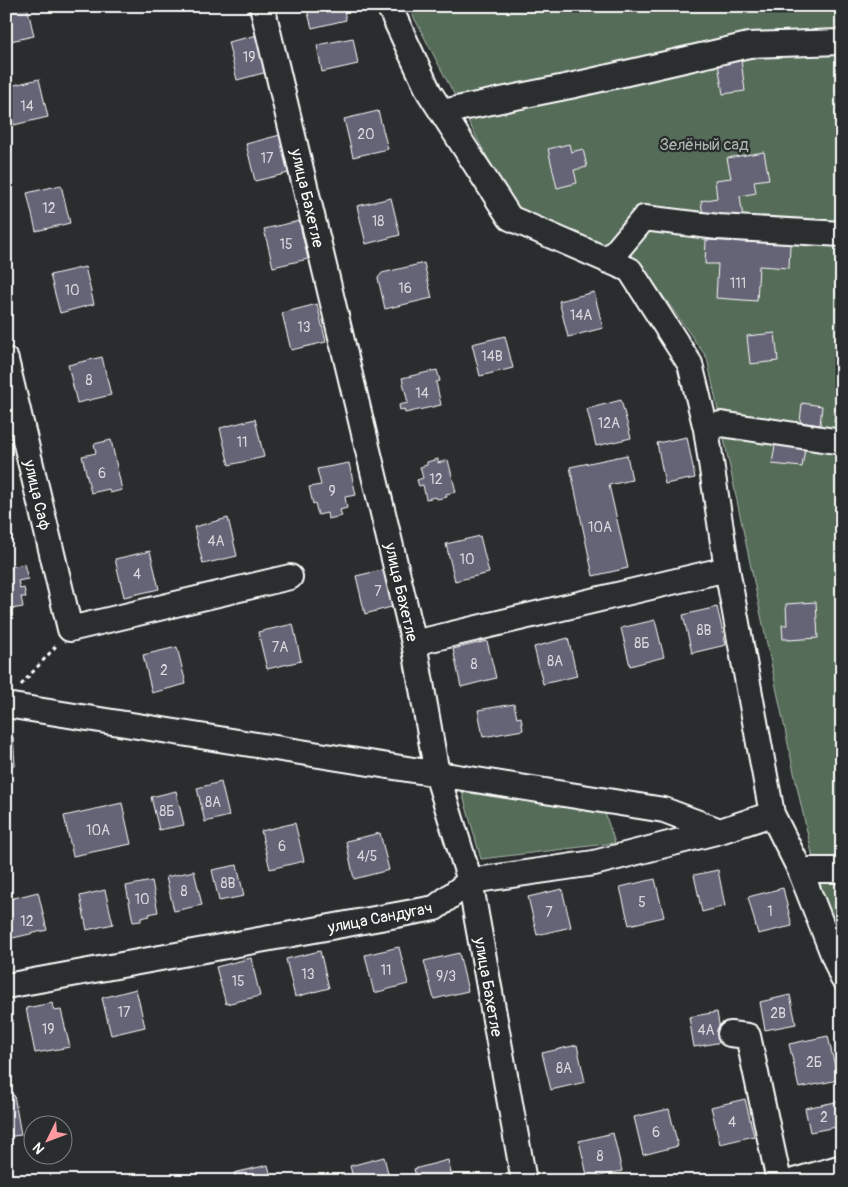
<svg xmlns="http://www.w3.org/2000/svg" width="848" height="1187" viewBox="0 0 848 1187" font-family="Pangolin,sans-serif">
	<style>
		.green { fill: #556c59; stroke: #aab6ac }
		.building { fill: #656476; stroke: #fff }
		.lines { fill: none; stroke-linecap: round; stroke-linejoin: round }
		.minor-casing { stroke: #fff; stroke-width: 28 }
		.path { stroke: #fff; stroke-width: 3; stroke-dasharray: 4 4; stroke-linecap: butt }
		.minor { stroke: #2a2d2e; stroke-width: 24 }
		.labels { text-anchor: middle; stroke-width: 4.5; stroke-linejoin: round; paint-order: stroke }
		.number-label { font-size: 14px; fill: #d8d8dd }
		.park-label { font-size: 16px; fill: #aab6ac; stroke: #2a2d2e }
		.street-label { font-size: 16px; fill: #fff; stroke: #2a2d2e }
	</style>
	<rect width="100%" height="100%" fill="#2a2d2e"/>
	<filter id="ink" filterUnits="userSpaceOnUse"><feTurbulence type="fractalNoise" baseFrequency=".02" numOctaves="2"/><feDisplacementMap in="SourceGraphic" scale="10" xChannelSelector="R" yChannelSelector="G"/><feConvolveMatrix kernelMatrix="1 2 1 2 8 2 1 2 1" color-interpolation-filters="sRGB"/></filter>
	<g filter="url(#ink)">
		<path class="green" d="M408 6H842V986L799 796 707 358 642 266 514 209Z
			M462 792 605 813 615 843 481 859Z"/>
		<path class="building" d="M6 6H27L34 36 6 42Z
			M306 6H343L346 20 312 28Z
			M262 34 271 71 237 80 228 42Z
			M353 38 358 64 322 72 317 45Z
			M741 60 745 91 723 94 718 64Z
			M39 79 48 117 14 125 6 95V87Z
			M378 111 388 149 353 157 344 119Z
			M280 135 289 173 255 181 246 144Z
			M569 144 571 152 583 149 587 167 574 170 577 183 557 188 548 149Z
			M764 152 769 179 754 181 756 193 740 196 743 218 704 224 701 201 717 198 715 180 731 178 727 158Z
			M61 185 70 223 36 231 27 193Z
			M391 198 400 235 366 244 357 206Z
			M299 221 308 259 273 267 264 229Z
			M706 240 790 244 789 268 759 266 757 301 716 298 718 264H705Z
			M424 263 432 298 385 309 378 278 382 273Z
			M85 267 94 304 60 313 50 275Z
			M594 292 603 328 568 337 559 301Z
			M317 304 326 342 291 350 282 313Z
			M775 333 778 361 750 364 747 336Z
			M505 336 513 368 480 376 472 344Z
			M102 357 111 395 77 403 68 365Z
			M437 370 440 381 436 382 441 405 405 413 404 409 400 410 399 405 408 403 402 378Z
			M838 382H842V422H834Z
			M621 400 631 438 596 446 587 409Z
			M802 403 822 406 820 425 800 422Z
			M255 419 264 457 229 465 220 428Z
			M687 437 695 478 665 484 657 443Z
			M111 440 122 490 110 493 109 489 91 493 82 456 96 453 94 444Z
			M775 445 805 449 802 467 772 464Z
			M627 455 632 480 609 485 628 568 593 576 570 467Z
			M438 459V463L448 460 456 492 446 494 447 497 437 499 436 497 426 499 423 485 419 486 417 480 423 478 420 467 427 465V462Z
			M349 463 356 495 345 497 347 508 340 510 342 516 328 519 327 513 318 515 315 503 313 504 309 487 321 485 317 469Z
			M228 518 237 556 203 564 194 527Z
			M480 536 489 573 455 581 446 544Z
			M150 551 159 589 124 597 115 559Z
			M24 564 28 579 18 581 20 589 24 588 26 597H21L23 607 6 610V568Z
			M390 568 399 605 365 614 356 576Z
			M816 602 818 638 788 640V639H783L782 625H787L786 604Z
			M717 607 726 645 692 653 683 615Z
			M655 620 664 657 630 666 621 628Z
			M293 624 301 661 267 669 258 632Z
			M568 638 577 676 543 684 534 647Z
			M487 641 496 678 461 687 453 649Z
			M177 647 186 684 152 693 143 655Z
			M514 704 517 718 521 717 523 730 483 737 478 710Z
			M13 737 15 765 6 766V738Z
			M221 782 229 816 205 822 197 788Z
			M176 791 184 825 159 830 151 797Z
			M122 803 131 844 73 856 64 816Z
			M295 823 304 861 270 869 261 831Z
			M380 833 389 870 354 879 346 841Z
			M237 865 244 896 219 901 212 870Z
			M718 870 725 906 702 912 694 875Z
			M194 871 202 905 174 911 166 877Z
			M655 879 664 917 629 925 620 887Z
			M152 881 158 912 149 914 150 916 141 918V921L133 922 126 886Z
			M783 888 792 926 758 934 748 897Z
			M562 889 571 927 537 935 528 897Z
			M105 890 113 924 87 930 80 896Z
			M38 892 47 930 13 938 6 911V900Z
			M399 947 408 984 374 993 365 955Z
			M320 951 329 988 295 997 286 959Z
			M459 953 468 991 434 999 424 961Z
			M251 958 260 996 226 1004 216 967Z
			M136 989 145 1027 111 1035 102 998Z
			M790 995 796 1024 765 1030 760 1002Z
			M52 1003 54 1011 61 1010 70 1047 35 1053 26 1008Z
			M717 1012 722 1042 694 1047 689 1017Z
			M828 1036 838 1080 799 1088 789 1044Z
			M577 1045 585 1082 551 1090 542 1053Z
			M14 1095 21 1135 6 1137V1097Z
			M745 1099 754 1136 720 1144 711 1107Z
			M841 1101 842 1126 810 1132 805 1108Z
			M669 1109 678 1146 643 1155 634 1117Z
			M613 1133 622 1171 588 1179 579 1141Z
			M384 1157 390 1181H354L350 1166Z
			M448 1160 453 1181H417L414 1169Z
			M268 1165 272 1181H236L234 1173Z"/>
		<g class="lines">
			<defs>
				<path id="minor" d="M262 6 414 643 437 774 470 881 524 1181
					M389 6 429 92 510 218 630 270 690 364 706 429 727 569 772 814 800 870 842 977
					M442 112 570 86 749 45 842 42
					M608 261 644 218 718 227 842 234
					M6 360 70 629 290 577
					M706 429 721 424 842 442
					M414 643 727 569
					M6 705 664 810 720 831
					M800 870H842
					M6 986 435 908 470 881 594 863 720 831 772 814
					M730 1034 748 1036 779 1181
					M794 1181 842 1167"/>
			</defs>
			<use href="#minor" class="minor-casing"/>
			<path class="path" d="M21 685 57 645"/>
			<use href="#minor" class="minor"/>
		</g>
	</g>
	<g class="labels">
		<g class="number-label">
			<text x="249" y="62">19</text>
			<text x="27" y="111">14</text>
			<text x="366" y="139">20</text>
			<text x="267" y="163">17</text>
			<text x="49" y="213">12</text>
			<text x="378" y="226">18</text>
			<text x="286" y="249">15</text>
			<text x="738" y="288">111</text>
			<text x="405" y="293">16</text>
			<text x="72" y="295">10</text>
			<text x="581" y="320">14А</text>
			<text x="304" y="332">13</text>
			<text x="492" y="361">14В</text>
			<text x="89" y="385">8</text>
			<text x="422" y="398">14</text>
			<text x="609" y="428">12А</text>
			<text x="242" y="447">11</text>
			<text x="102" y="478">6</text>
			<text x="436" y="484">12</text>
			<text x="332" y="496">9</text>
			<text x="600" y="532">10А</text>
			<text x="216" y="546">4А</text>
			<text x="467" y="564">10</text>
			<text x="137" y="579">4</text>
			<text x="378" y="596">7</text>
			<text x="704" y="635">8В</text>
			<text x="642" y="648">8Б</text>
			<text x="280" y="652">7А</text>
			<text x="555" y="666">8А</text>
			<text x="474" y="669">8</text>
			<text x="164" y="675">2</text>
			<text x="213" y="807">8А</text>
			<text x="167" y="816">8Б</text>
			<text x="98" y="835">10А</text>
			<text x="282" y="851">6</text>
			<text x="367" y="861">4/5</text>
			<text x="228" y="888">8В</text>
			<text x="184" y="896">8</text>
			<text x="142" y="904">10</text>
			<text x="642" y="907">5</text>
			<text x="770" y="916">1</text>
			<text x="549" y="917">7</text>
			<text x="27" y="926">12</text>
			<text x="386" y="975">11</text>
			<text x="308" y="979">13</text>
			<text x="446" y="981">9/3</text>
			<text x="238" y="986">15</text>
			<text x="124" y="1017">17</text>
			<text x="778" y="1018">2В</text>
			<text x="48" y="1034">19</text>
			<text x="706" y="1035">4А</text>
			<text x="814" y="1067">2Б</text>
			<text x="564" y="1073">8А</text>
			<text x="824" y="1122">2</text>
			<text x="732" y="1127">4</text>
			<text x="656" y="1137">6</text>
			<text x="600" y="1161">8</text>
		</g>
		<g class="park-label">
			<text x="704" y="150">Зелёный сад</text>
		</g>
		<g class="street-label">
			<text transform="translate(308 198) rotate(77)" y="6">улица Бахетле</text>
			<text transform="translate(38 495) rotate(77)" y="6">улица Саф</text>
			<text transform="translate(402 592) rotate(77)" y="6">улица Бахетле</text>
			<text transform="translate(380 917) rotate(-11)" y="6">улица Сандугач</text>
			<text transform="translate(489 987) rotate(80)" y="6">улица Бахетле</text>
		</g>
	</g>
	<rect width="848" height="1187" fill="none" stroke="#2a2d2e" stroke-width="25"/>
	<rect x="12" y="12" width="823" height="1162" fill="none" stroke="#fff" stroke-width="2" filter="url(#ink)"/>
	<g transform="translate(48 1140) rotate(228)"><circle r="24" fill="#2a2d2e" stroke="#7f8182"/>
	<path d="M0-4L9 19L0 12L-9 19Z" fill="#ff9aa2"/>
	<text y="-8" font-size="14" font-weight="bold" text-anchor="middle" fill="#ffffff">N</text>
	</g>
</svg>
